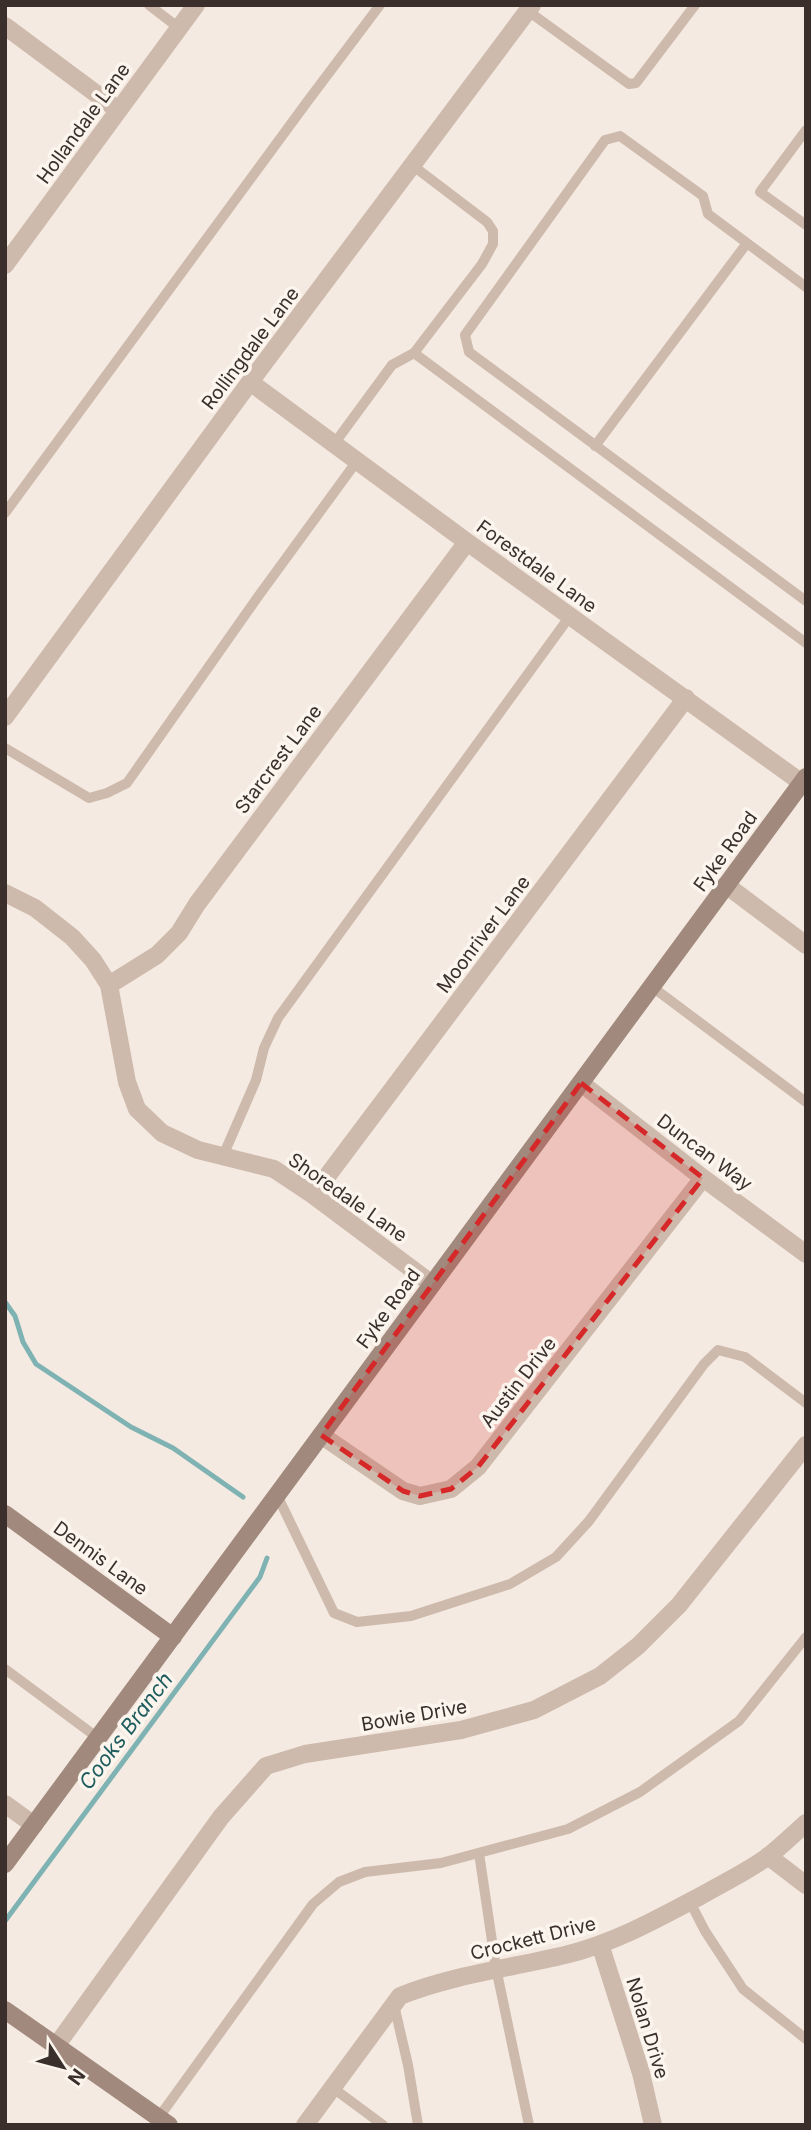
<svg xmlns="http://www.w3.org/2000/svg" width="811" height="2130" viewBox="0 0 811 2130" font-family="Inter,sans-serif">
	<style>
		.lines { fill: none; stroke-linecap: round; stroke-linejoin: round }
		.stream { stroke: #7fb2b2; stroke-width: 5 }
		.lane { stroke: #cdbaac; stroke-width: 10 }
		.street { stroke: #cdbaac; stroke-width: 18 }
		.secondary { stroke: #a1897d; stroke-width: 18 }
		.marked { fill: #d62828; fill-opacity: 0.2; stroke: #d62828; stroke-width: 5; stroke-dasharray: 14 9; stroke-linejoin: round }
		.labels { text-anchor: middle; stroke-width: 7; stroke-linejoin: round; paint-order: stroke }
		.street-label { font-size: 19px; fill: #3b2f2b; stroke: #fbf5ee }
		.water-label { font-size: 21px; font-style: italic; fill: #1f5c5e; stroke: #fbf5ee }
	</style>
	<rect width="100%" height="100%" fill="#f4eae1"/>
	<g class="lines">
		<path class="stream" d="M5 1302 15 1316 23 1342 36 1364 131 1427 173 1448 243 1497
			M5 1921 260 1577 267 1558"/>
		<path class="lane" d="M149 5 179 28
			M528 11 629 84 636 83 695 5
			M806 130 760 192 806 225
			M806 287 708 214 703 196 620 136 605 140 465 335 469 352 806 601
			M414 353 806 643
			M334 444 392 365 414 353 482 264 493 244V231L487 222 412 165
			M595 446 747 243
			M5 513 307 102 380 5
			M5 748 89 798 107 793 127 783 257 598 357 461
			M651 986 806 1102
			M223 1156 256 1080 264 1048 278 1018 570 616
			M277 1495 334 1613 357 1622 411 1616 510 1584 556 1557 589 1521 704 1364 718 1350 745 1357 806 1403
			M5 1669 98 1738
			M479 1853 496 1968 529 2125
			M690 1902 705 1931 743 1989 806 2039
			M394 2005 408 2065 418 2125
			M333 2088 383 2125
			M159 2117 313 1904 339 1882 365 1872 441 1863 568 1829 640 1792 739 1721 806 1637"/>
		<path class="street" d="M5 26 118 110
			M5 265 196 5
			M250 382 467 542 802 783
			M5 717 250 382 532 5
			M726 885 806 945
			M5 893 35 908 72 937 93 960 109 985 127 1082 137 1109 162 1133 198 1150 274 1169 313 1195 432 1284
			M109 985 157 955 179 933 197 904 467 542
			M581 1083 703 1178 806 1254
			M313 1195 686 698
			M321 1435 403 1491 420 1496 451 1489 478 1467 703 1178
			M5 1804 34 1825
			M768 1856 806 1885
			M600 1944 641 2073 653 2125
			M56 2046 221 1817 266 1766 305 1754 461 1730 534 1710 600 1676 638 1646 679 1605 806 1445
			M305 2125 400 1996C453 1975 510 1968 565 1955 615 1943 661 1917 706 1893 727 1881 750 1870 770 1855 782 1845 794 1834 806 1823"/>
		<path class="secondary" d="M5 1514 173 1637
			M5 1864 806 777
			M5 2010 169 2125"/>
	</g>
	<path class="marked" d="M581 1083 703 1178 478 1467 451 1489 420 1496 403 1491 321 1435Z"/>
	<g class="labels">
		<g class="street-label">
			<text transform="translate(83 123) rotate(-54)" y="7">Hollandale Lane</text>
			<text transform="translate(250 348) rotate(-53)" y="7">Rollingdale Lane</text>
			<text transform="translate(537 566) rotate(36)" y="7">Forestdale Lane</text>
			<text transform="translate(278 759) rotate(-53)" y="7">Starcrest Lane</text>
			<text transform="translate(725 851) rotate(-54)" y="7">Fyke Road</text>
			<text transform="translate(483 934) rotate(-53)" y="7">Moonriver Lane</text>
			<text transform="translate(705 1152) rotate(37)" y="7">Duncan Way</text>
			<text transform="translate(348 1197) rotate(35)" y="7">Shoredale Lane</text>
			<text transform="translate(388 1308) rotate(-54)" y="7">Fyke Road</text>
			<text transform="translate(518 1382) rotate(-52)" y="7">Austin Drive</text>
			<text transform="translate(101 1558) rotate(36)" y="7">Dennis Lane</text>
			<text transform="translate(414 1715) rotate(-10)" y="7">Bowie Drive</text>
			<text transform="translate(533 1938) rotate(-14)" y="7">Crockett Drive</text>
			<text transform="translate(648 2028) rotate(73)" y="7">Nolan Drive</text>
		</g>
		<g class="water-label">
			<text transform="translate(126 1731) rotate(-53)" y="7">Cooks Branch</text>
		</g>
	</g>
	<rect width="811" height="2130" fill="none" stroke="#3b2f2b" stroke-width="14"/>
	<g transform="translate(63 2067) rotate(126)" stroke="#fbf5ee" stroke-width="5" paint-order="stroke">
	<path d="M0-5L12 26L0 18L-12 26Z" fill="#3b2f2b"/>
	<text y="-10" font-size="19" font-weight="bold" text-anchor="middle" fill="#3b2f2b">N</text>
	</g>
</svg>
